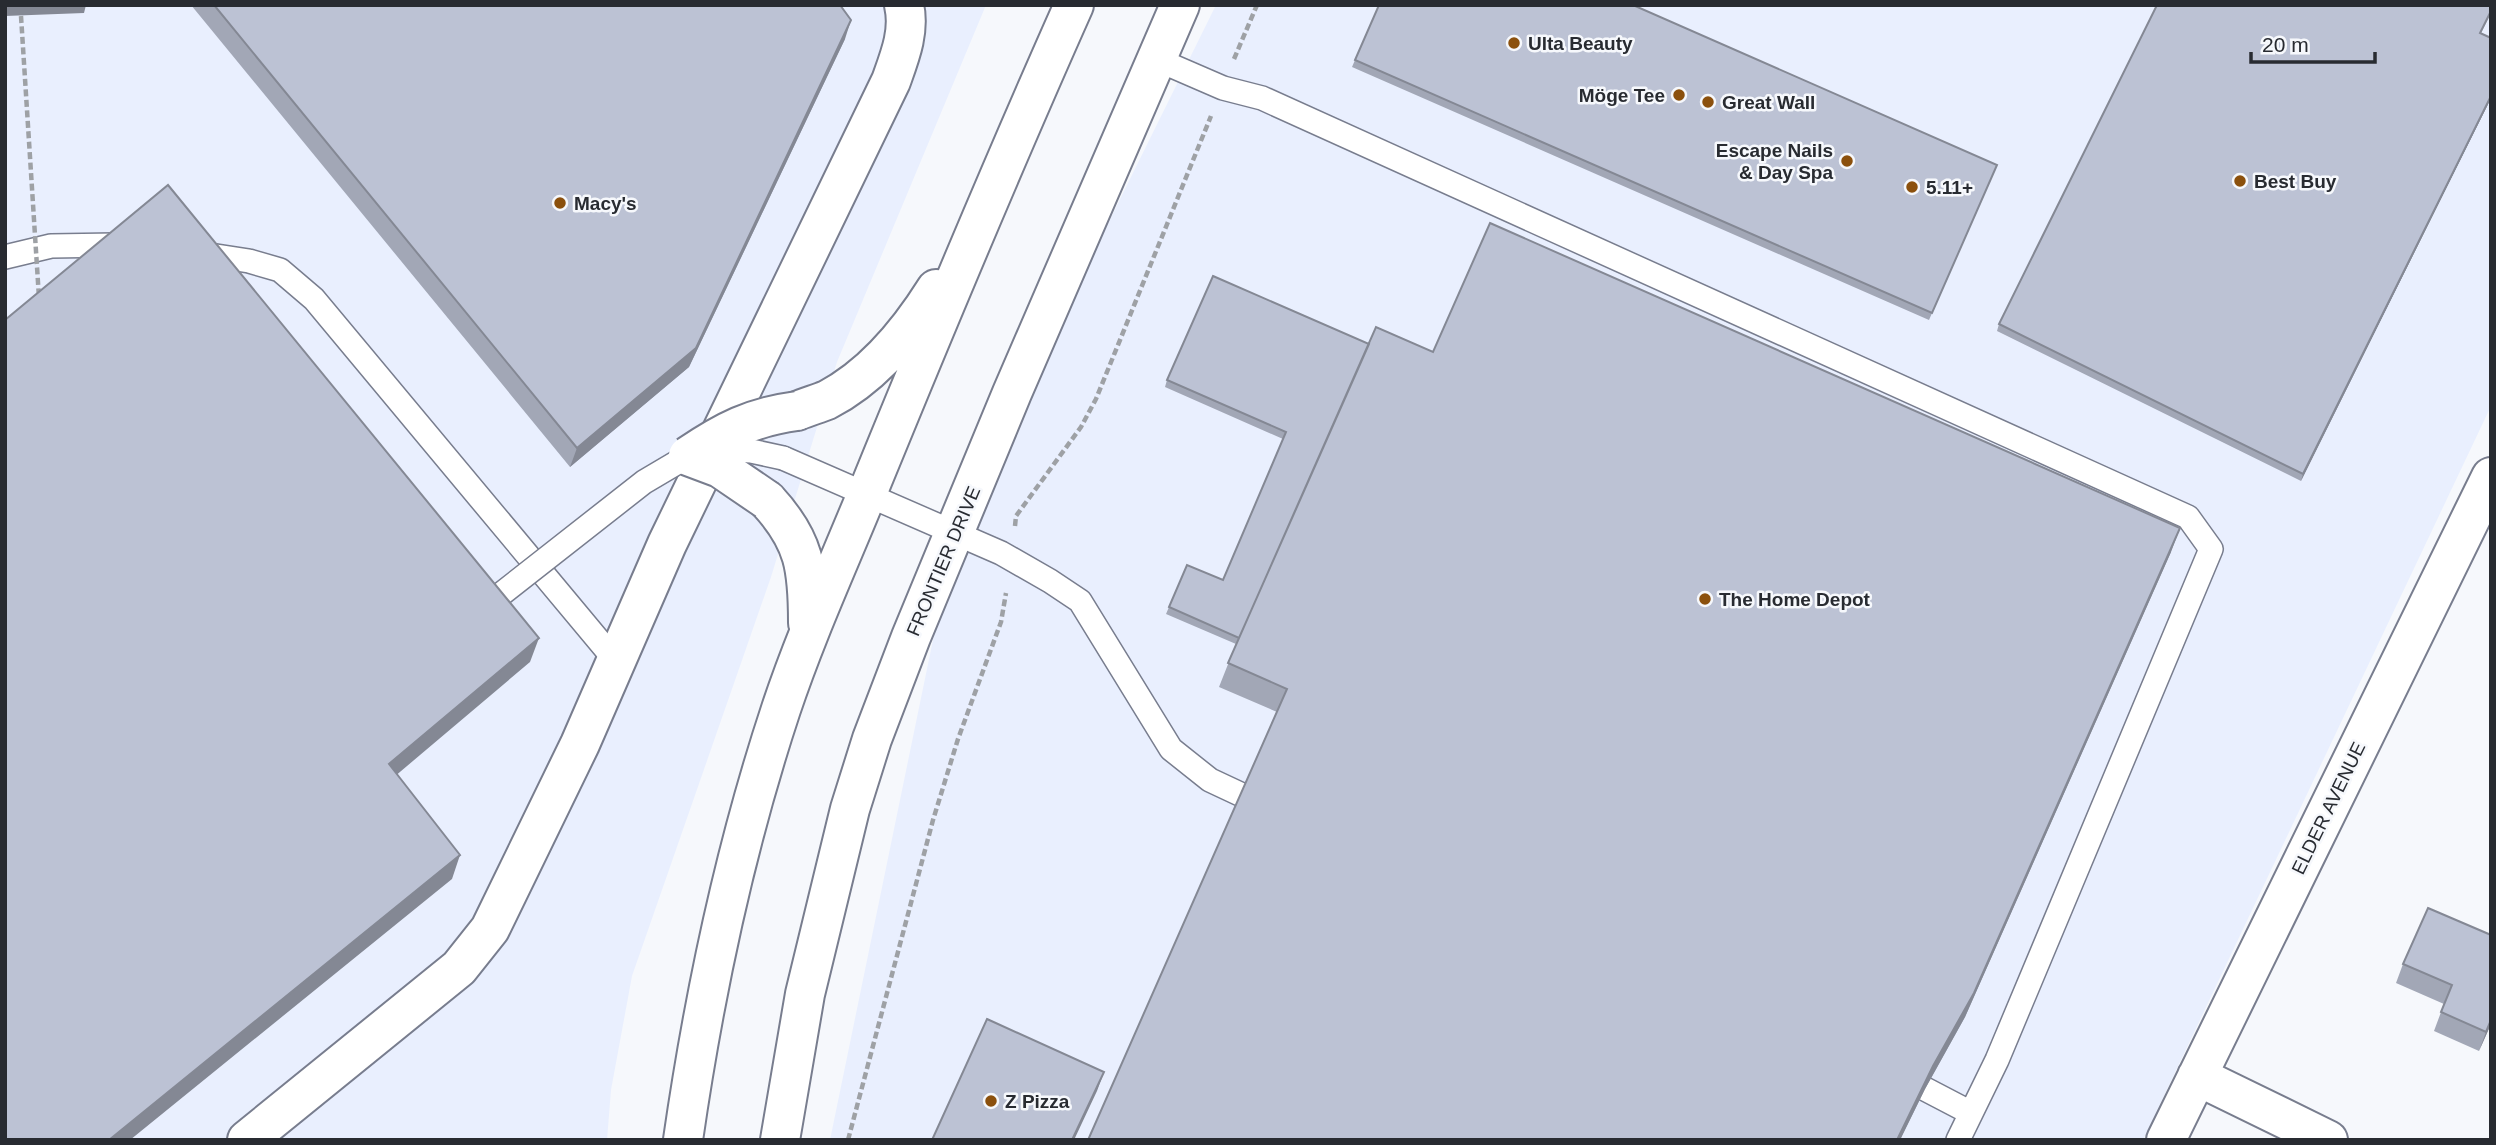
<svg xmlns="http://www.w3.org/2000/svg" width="2496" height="1145" viewBox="0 0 2496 1145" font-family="Arial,sans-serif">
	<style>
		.built { fill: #e9effe }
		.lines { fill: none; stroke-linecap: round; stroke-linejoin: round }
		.lane-casing { stroke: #787d8e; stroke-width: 26 }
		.street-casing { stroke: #787d8e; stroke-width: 42 }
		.secondary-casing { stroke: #787d8e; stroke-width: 42 }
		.path { stroke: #9ea1a5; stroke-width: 4.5; stroke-dasharray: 7 3.5; stroke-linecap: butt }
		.lane { stroke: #fff; stroke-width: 23 }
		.street { stroke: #fff; stroke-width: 38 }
		.secondary { stroke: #fff; stroke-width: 38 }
		.lane-bridge-casing { stroke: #787d8e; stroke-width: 26; stroke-linecap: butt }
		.secondary-bridge-casing { stroke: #787d8e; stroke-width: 42; stroke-linecap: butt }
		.path-bridge { stroke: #9ea1a5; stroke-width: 4.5; stroke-dasharray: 7 3.5; stroke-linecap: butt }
		.lane-bridge { stroke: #fff; stroke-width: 23 }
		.secondary-bridge { stroke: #fff; stroke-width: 38 }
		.wall { fill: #a2a7b6 }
		.shaded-wall { fill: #848894 }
		.building { fill: #bcc2d4; stroke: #848894; stroke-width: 2 }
		.poi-dot { fill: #8b500d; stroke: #f6f8fc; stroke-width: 2.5 }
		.labels { text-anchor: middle; stroke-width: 5; stroke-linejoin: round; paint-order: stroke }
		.poi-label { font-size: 19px; font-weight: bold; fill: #282b31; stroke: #f6f8fc; text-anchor: start }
		.street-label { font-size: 19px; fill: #282b31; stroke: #f6f8fc }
	</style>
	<rect width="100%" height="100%" fill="#f6f8fc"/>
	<path class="built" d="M5 5H986L837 362 771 577 632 976 611 1090 607 1140H5Z
		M1216 5H2491V406L2143 1140H830L955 533Z"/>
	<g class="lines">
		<defs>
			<path id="lane" d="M1156 59 1223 88 1262 98 2188 517 2211 549 1997 1060 1958 1140
				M197 253 249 261 280 270 314 299 615 660
				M5 257 51 246 115 245
				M783 458 1001 553 1050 581 1080 601 1171 749 1210 780 1242 795
				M1925 1089 1971 1113"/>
			<path id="street" d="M2197 1076 2328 1140
				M247 1140 459 968 490 929 580 744 667 544 891 81C900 56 910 31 904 5
				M2166 1140 2491 477"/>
			<path id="secondary" d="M797 411C806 407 817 404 827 400 873 376 909 332 936 289
				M767 500C805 541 808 569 808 623
				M683 1140C704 995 735 848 781 709 807 631 842 556 873 479 938 320 1004 162 1074 5
				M780 1140 805 994 850 809 872 739 911 637 1012 393 1180 5"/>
		</defs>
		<use href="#lane" class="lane-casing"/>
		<use href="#street" class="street-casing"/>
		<use href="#secondary" class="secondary-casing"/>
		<path class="path" d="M1234 59 1257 5
			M1015 526 1016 516 1081 427 1096 399 1211 116
			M848 1140 933 820 958 739 1001 622 1006 593"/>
		<use href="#lane" class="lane"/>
		<use href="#street" class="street"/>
		<use href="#secondary" class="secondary"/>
		<defs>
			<path id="lane-bridge" d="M486 606 644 482 688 456 718 449 751 451 783 458"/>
			<path id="secondary-bridge" d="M688 456C725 431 752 417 797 411
				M688 456 720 468 767 500"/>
		</defs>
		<use href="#lane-bridge" class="lane-bridge-casing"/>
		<use href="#secondary-bridge" class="secondary-bridge-casing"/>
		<path class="path-bridge" d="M21 16 39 298"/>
		<use href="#lane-bridge" class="lane-bridge"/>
		<use href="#secondary-bridge" class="secondary-bridge"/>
	</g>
	<path class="wall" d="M191 5H840L845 39 689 367 570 467Z
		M2491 5V13L2481 33 2491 38V98L2301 481 1997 331 1999 324Z
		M1355 60 1994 172 1929 320 1352 67Z
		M1369 344 1433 352 2171 552 1965 1017 1925 1089 1900 1140H1088L1277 712 1219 687 1236 644 1166 614 1187 565 1223 580 1283 439 1165 387 1167 380Z
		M2491 935V1024L2479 1051 2434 1031 2444 1004 2396 983 2403 964Z"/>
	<path class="shaded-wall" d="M5 5H86L84 13 5 16Z
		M851 20 845 39 689 367 570 467 577 448Z
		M2491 96V98L2301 481 2303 474Z
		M2180 528 2171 552 1965 1017 1925 1089 1900 1140H1897L1933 1066Z
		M539 638 530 662 381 788 389 764Z
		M460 855 452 879 130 1140H109Z
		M2491 1020V1024L2479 1051 2486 1032Z
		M1104 1072 1097 1091 1074 1140H1072Z"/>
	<path class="building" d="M214 5H840L851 20 696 348 577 448Z
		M1379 5H1633L1997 165 1932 313 1355 60Z
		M2157 5H2491V11L2480 33 2491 38V96L2303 474 1999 324Z
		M168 185 539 638 389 764 460 855 109 1140H5V320Z
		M1490 223 2180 528 1974 993 1933 1066 1897 1140H1088L1287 689 1228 663 1376 327 1433 352Z
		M1213 276 1369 344 1239 638 1169 607 1187 565 1223 580 1286 432 1167 380Z
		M2428 908 2491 935V1020L2486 1032 2441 1012 2452 985 2403 964Z
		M987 1019 1104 1072 1072 1140H932Z"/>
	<g class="poi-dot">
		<circle cx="1514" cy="43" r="7"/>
		<circle cx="1679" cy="95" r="7"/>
		<circle cx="1708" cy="102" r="7"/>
		<circle cx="1847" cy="161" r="7"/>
		<circle cx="2240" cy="181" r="7"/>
		<circle cx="1912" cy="187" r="7"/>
		<circle cx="560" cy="203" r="7"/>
		<circle cx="1705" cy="599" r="7"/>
		<circle cx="991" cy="1101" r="7"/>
	</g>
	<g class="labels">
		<g class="poi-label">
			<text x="1528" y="50">Ulta Beauty</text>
			<text x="1665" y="102" text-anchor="end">Möge Tee</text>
			<text x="1722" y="109">Great Wall</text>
			<text x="1833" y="157" text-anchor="end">Escape Nails<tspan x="1833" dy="22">&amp; Day Spa</tspan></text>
			<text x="2254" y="188">Best Buy</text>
			<text x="1926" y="194">5.11+</text>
			<text x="574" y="210">Macy's</text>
			<text x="1719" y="606">The Home Depot</text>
			<text x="1005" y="1108">Z Pizza</text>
		</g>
		<g class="street-label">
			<text transform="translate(943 561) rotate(-67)" y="7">FRONTIER DRIVE</text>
			<text transform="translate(2328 808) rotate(-64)" y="7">ELDER AVENUE</text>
		</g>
	</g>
	<rect width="2496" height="1145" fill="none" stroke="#282b31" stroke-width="14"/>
	<path d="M2251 52v10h124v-10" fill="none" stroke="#282b31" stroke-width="3.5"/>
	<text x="2262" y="52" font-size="21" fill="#282b31" stroke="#f6f8fc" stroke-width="5" paint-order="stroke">20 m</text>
</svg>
